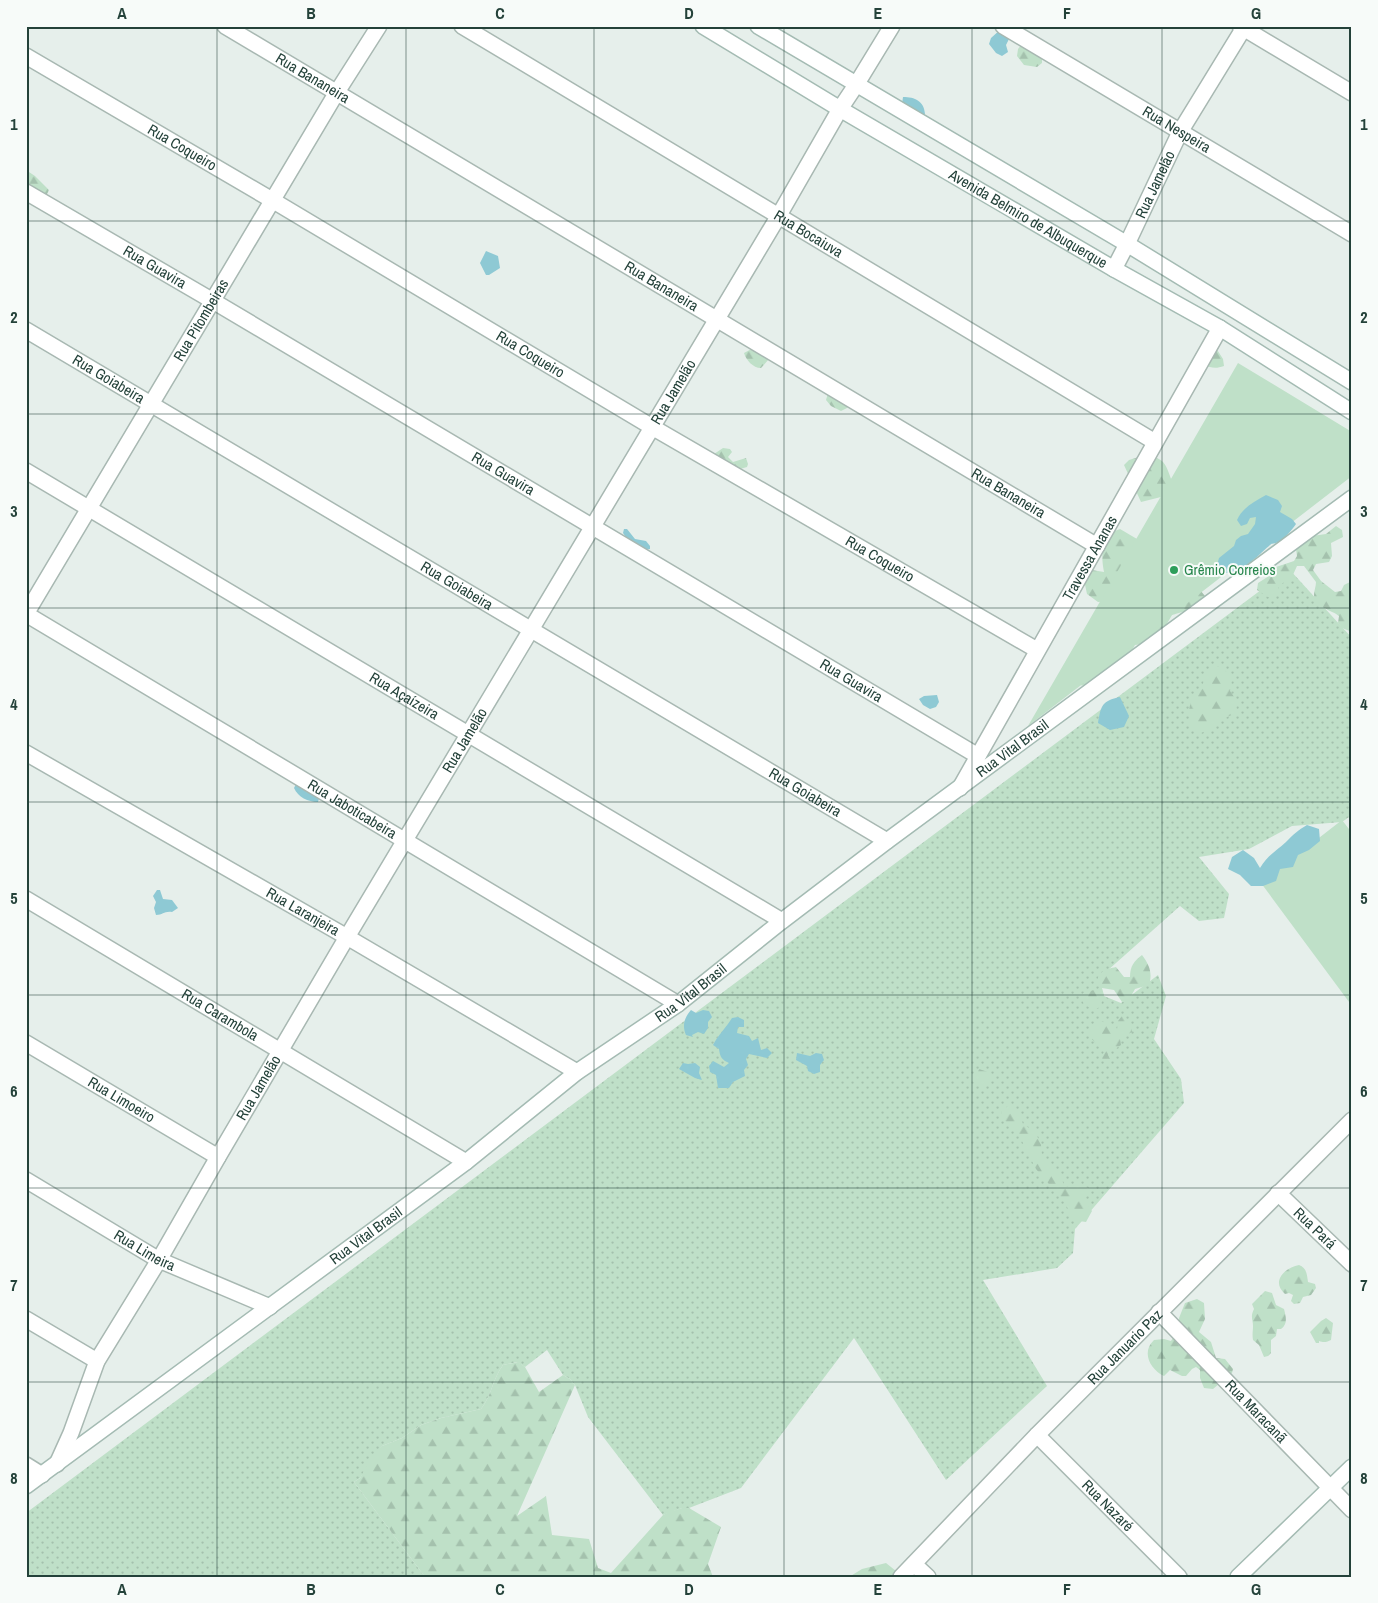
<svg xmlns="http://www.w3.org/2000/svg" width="1378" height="1603" viewBox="0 0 1378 1603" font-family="'Archivo Narrow',sans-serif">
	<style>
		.grass { fill: url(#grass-dots) }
		.forest { fill: url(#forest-firs) }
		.pitch { fill: #bfe0c8 }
		.water { fill: #8ec9d4 }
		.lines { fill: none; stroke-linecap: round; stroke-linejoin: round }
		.street-casing { stroke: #a8b8b2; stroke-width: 18 }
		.secondary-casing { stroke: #a4bbb3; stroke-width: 18 }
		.street { stroke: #fff; stroke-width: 15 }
		.secondary { stroke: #fff; stroke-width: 15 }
		.grid { fill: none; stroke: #24423a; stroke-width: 1; stroke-opacity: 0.55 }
		.leisure-dot { fill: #2e9e5b; stroke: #f7fbf9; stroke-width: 2 }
		.labels { text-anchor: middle; stroke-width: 4; stroke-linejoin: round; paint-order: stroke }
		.street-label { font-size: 15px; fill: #24423a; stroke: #f7fbf9 }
		.leisure-label { font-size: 15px; fill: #27864d; stroke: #f7fbf9; text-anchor: start }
		.neatline { fill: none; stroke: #24423a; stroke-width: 2 }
		.grid-label { font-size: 16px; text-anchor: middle; font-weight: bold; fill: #24423a }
	</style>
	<defs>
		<pattern id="grass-dots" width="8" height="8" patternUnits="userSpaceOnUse" patternTransform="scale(1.25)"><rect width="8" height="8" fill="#bfe0c8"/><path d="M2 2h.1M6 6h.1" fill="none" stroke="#a4c1ad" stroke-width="1.8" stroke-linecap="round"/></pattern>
		<pattern id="forest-firs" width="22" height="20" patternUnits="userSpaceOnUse" patternTransform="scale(1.25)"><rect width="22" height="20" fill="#bfe0c8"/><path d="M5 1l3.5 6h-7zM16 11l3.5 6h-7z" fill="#a4c1ad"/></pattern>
	</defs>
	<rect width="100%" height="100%" fill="#e6efeb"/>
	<path class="grass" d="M1289 569 1352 638V815L1342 822 1292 826 1249 849 1199 857 1229 894 1224 918 1199 921 1180 906 1107 971 1099 994 1121 1003 1158 975 1166 996 1154 1039 1181 1079 1184 1103 1075 1229 1073 1253 1057 1268 983 1280 1047 1386 946 1480 854 1338 741 1488 689 1508H682L663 1515 588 1417 575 1385 570 1379 563 1375 547 1350 525 1367 517 1362 503 1365C492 1380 492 1395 481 1409L441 1418 421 1425 402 1438 382 1446 360 1478 354 1482 425 1577H26V1513Z"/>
	<path class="forest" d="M1022 44 1042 56V63L1037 67 1024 65 1017 56 1018 49Z
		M26 170 35 176 49 190 46 196 26 192Z
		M757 346 769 359 761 368C753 368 746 360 744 353Z
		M1216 348 1223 359 1224 366C1216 369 1211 368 1204 365Z
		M828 393 849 405 847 408 841 411 831 406 826 400Z
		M723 448 730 449 732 452 728 457 733 462 746 458 748 464 747 467 740 469 738 471 713 457 714 454Z
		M1142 456C1166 457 1165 463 1173 484L1169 495 1141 502 1124 465 1129 460Z
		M1336 526 1342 530 1343 537 1331 543 1332 556 1329 562 1316 564 1313 570 1321 581 1335 592 1341 591 1344 585 1352 581V632L1342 628 1338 623 1339 616C1332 610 1314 607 1314 595 1314 591 1316 586 1316 582L1304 566H1297L1292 577 1280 585 1274 596 1268 597 1257 590 1258 583 1269 576 1276 567 1294 561 1297 556 1296 549 1300 544 1312 536 1326 534Z
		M1120 529C1147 544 1186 571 1205 596L1199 607 1172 615C1161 634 1159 642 1135 645L1116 679 1092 687 1079 685 1140 599 1098 602 1087 594 1084 580 1092 570 1104 572C1101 557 1102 547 1107 534Z
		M1212 664 1224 669 1232 679 1230 691 1237 701 1236 713 1223 719 1213 728 1196 735 1189 723V710L1192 696 1202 688 1205 675Z
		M1142 955C1149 964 1153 973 1149 985L1135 989 1129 1000 1122 1002 1114 990 1102 988 1104 995 1100 1007 1094 1010 1084 1004 1081 998 1083 993 1101 988 1097 983C1098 971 1106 969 1116 967L1124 977H1130C1130 966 1134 961 1142 955Z
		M1122 1016C1129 1020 1132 1024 1132 1032L1120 1039 1121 1045 1115 1049H1109L1108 1055 1111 1061 1105 1062 1101 1057 1104 1052 1087 1034C1089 1026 1093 1023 1100 1021L1107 1023 1110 1028 1117 1030 1118 1021Z
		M979 1069 991 1073 988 1086 975 1084 972 1080Z
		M1010 1104 1019 1113 1023 1124 1035 1132 1041 1144 1042 1158 1061 1174 1064 1187 1076 1185 1089 1188 1085 1201 1092 1211 1086 1222 1072 1220 1066 1204 1036 1169 1018 1133 1007 1125 1001 1112Z
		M1299 1265C1307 1268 1307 1275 1308 1282L1315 1284 1316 1288 1311 1295 1303 1297 1300 1303 1294 1304 1291 1301 1293 1295 1289 1293 1285 1294C1270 1281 1286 1267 1299 1265Z
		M1265 1291 1272 1293 1276 1305 1284 1309C1286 1317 1288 1324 1281 1329H1277L1276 1336 1271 1340V1353L1268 1356 1264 1357 1259 1345 1253 1340C1252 1334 1253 1331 1253 1326 1253 1319 1250 1317 1254 1309L1252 1304Z
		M1197 1299 1204 1303 1205 1319 1199 1332 1211 1342 1216 1358 1225 1359 1233 1369 1232 1373 1213 1389 1204 1388 1200 1378V1370L1196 1367 1192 1369 1186 1376H1182L1170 1370 1164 1376C1150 1369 1141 1352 1154 1340L1164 1339 1171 1341 1179 1327V1318L1185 1303Z
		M1326 1318 1333 1323 1331 1340C1327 1342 1324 1343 1319 1341V1343H1316L1310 1332 1321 1321Z
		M518 1362 525 1367 539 1392 563 1375 570 1379 575 1385 517 1516 546 1496 552 1535 589 1539 598 1568 611 1573 663 1515 669 1512 682 1508H689L721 1527 708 1564 713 1577H425L354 1482 360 1478 371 1458 382 1446 402 1438 421 1425 441 1418 481 1409C492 1395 492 1380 503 1365Z
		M886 1563 896 1571 890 1577H849L862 1569Z"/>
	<path class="pitch" d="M1238 363 1352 432V476L1028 726Z
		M1342 820 1352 833V1006L1261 883Z"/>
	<path class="water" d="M1001 29 1012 33 1006 45 1008 52 1002 56 996 53 989 44 991 38Z
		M903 97C915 97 924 101 925 114L919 116 902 104Z
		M486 251 498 256 500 268 489 275H486L480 263Z
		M1266 495 1278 500 1282 506 1280 512 1292 519 1296 524C1291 531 1284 540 1276 543 1272 544 1272 543 1269 546 1256 557 1244 572 1226 573L1220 570 1217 565 1219 558 1234 546 1236 540 1241 536 1248 534 1255 524 1256 517 1250 518 1247 524 1241 526 1237 520C1242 508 1255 501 1266 495Z
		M624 529H627L635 539 646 541 650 546V549C640 551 628 541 623 533Z
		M937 695 939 702 936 707 930 709 923 705 919 699 924 696Z
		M1120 697 1129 716 1124 727 1110 730 1098 723C1101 705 1102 701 1120 697Z
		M297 782 320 795 318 802C308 802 298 797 294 788Z
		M1307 825 1319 829 1320 841 1309 850 1298 855 1293 867 1280 869 1276 881 1263 886H1251L1240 875 1228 869 1232 857 1243 850 1254 858 1260 868C1268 855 1275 852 1286 842 1293 835 1298 830 1307 825Z
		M157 890H160L163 899 172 900 178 908 172 912C164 911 163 915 156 915L154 908 156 902 153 896Z
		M691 1010 696 1013 703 1010 709 1011 712 1017 708 1022V1028L704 1034 698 1032 692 1035 693 1037 686 1035C682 1026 684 1018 691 1010Z
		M738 1017 744 1020V1027H738L737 1033 749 1036 752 1041 758 1038 761 1050 767 1048 772 1053 767 1058 749 1054 746 1059 748 1065 744 1070 745 1076 733 1082 729 1088H718L716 1075 710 1072 709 1066 713 1061 724 1067 729 1063C722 1060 720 1057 719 1049L713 1045C718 1035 726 1028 732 1018Z
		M797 1053 810 1056 816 1053 822 1054 824 1060 820 1065V1072L814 1074 808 1071 807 1066 796 1060Z
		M683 1063 688 1064 695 1063 700 1067 699 1073 702 1080 695 1078 679 1069Z"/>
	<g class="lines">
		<defs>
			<g id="street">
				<path id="s1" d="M225 26 1097 546"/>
				<path id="s2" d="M462 26 1155 442"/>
				<path id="s3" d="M1003 26 1352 234"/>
				<path d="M1240 26 1352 93"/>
				<path id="s4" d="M26 56 272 200 652 427 1037 650"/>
				<path id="s5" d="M26 192 213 301 978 756"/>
				<path id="s6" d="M1114 269 1127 244 1180 132 1245 26"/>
				<path id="s7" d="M26 330 887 841"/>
				<path id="s8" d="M26 471 782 921"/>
				<path id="s9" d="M26 614 678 1004"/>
				<path id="s10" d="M26 614 337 92 379 26"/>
				<path id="s11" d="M26 753 347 937 577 1072"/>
				<path id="s12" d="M960 788 1220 328"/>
				<path id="s13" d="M26 899 466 1162"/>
				<path id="s14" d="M26 1043 218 1157"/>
				<path id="s15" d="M26 1180 159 1260 270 1307"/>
				<path id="s16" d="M1278 1193 1352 1264"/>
				<path id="s17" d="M1159 1312 1352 1510"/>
				<path d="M26 1319 97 1361"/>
				<path id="s18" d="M1037 1435 1179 1577"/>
				<path id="s19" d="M57 1464 71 1433 97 1361 159 1260 218 1157 347 937 778 217 840 109 856 85 892 26"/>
				<path d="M26 1465 42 1475"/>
				<path d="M914 1564 928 1577"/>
				<path id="s20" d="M901 1577 1037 1435 1352 1120"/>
			</g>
			<g id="secondary">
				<path id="s21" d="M703 26 840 109 1114 269 1220 328 1352 412"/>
				<path d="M758 26 1127 244 1352 382"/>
				<path id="s22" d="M26 1486 466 1162 577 1072 678 1004 782 921 887 841 1352 498"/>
				<path d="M1238 1577 1352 1467"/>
			</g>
		</defs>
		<use href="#street" class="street-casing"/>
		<use href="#secondary" class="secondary-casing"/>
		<use href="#street" class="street"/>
		<use href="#secondary" class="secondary"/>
	</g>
	<path class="grid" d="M217 26V1577M406 26V1577M594 26V1577M784 26V1577M972 26V1577M1162 26V1577M26 221H1352M26 414H1352M26 608H1352M26 802H1352M26 995H1352M26 1188H1352M26 1382H1352"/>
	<circle class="leisure-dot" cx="1174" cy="570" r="5"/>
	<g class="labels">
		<g class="street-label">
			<text dy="5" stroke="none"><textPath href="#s1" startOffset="102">Rua Bananeira</textPath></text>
			<text dy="5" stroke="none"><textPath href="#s3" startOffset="202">Rua Nespeira</textPath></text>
			<text dy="5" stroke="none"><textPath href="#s4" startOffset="181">Rua Coqueiro</textPath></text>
			<text dy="5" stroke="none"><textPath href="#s6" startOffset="94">Rua Jamelão</textPath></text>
			<text dy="5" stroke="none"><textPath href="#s21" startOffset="378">Avenida Belmiro de Albuquerque</textPath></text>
			<text dy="5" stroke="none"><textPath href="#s2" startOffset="404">Rua Bocaiuva</textPath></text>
			<text dy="5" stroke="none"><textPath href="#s5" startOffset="149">Rua Guavira</textPath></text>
			<text dy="5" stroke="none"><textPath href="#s1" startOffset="508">Rua Bananeira</textPath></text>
			<text dy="5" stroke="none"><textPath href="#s10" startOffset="342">Rua Pitombeiras</textPath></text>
			<text dy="5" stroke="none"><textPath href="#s4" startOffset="586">Rua Coqueiro</textPath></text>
			<text dy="5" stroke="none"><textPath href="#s7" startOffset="96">Rua Goiabeira</textPath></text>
			<text dy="5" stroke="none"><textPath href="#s19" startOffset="1238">Rua Jamelão</textPath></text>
			<text dy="5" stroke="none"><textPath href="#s5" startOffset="554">Rua Guavira</textPath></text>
			<text dy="5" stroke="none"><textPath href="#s1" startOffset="912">Rua Bananeira</textPath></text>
			<text dy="5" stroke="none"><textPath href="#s12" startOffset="264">Travessa Ananas</textPath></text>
			<text dy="5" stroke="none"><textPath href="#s4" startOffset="991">Rua Coqueiro</textPath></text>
			<text dy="5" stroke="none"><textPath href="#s7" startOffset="501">Rua Goiabeira</textPath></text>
			<text dy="5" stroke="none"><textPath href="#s5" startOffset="959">Rua Guavira</textPath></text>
			<text dy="5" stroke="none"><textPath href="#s8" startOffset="440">Rua Açaízeira</textPath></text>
			<text dy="5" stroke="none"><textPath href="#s19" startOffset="832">Rua Jamelão</textPath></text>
			<text dy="5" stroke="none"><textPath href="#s22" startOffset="1232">Rua Vital Brasil</textPath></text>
			<text dy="5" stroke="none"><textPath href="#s7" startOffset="906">Rua Goiabeira</textPath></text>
			<text dy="5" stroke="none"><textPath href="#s9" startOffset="380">Rua Jaboticabeira</textPath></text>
			<text dy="5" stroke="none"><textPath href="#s11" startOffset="319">Rua Laranjeira</textPath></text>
			<text dy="5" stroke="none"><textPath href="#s22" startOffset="828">Rua Vital Brasil</textPath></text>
			<text dy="5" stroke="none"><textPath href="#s13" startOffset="226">Rua Carambola</textPath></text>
			<text dy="5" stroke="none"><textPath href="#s19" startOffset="428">Rua Jamelão</textPath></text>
			<text dy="5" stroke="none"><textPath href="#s14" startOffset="111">Rua Limoeiro</textPath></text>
			<text dy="5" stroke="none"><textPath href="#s16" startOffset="51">Rua Pará</textPath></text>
			<text dy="5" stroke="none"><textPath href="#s22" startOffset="422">Rua Vital Brasil</textPath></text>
			<text dy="5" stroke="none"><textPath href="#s15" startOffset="138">Rua Limeira</textPath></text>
			<text dy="5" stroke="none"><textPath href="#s20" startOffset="321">Rua Januario Paz</textPath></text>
			<text dy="5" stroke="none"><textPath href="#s17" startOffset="139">Rua Maracanã</textPath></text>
			<text dy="5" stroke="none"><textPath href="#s18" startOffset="100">Rua Nazaré</textPath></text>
		</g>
		<g class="leisure-label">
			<text x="1184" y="575">Grêmio Correios</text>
		</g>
	</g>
	<rect width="1378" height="1603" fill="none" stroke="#f7fbf9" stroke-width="55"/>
	<rect x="28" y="28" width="1322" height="1548" class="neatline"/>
	<g class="grid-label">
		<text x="122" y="19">A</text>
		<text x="311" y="19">B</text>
		<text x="500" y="19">C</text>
		<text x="689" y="19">D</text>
		<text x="878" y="19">E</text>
		<text x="1067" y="19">F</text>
		<text x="1256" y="19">G</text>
		<text x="14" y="130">1</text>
		<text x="1364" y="130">1</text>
		<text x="14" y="323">2</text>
		<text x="1364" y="323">2</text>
		<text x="14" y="517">3</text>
		<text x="1364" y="517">3</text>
		<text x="14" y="710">4</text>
		<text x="1364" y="710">4</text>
		<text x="14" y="904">5</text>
		<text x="1364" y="904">5</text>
		<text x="14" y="1097">6</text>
		<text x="1364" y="1097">6</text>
		<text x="14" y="1291">7</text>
		<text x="1364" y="1291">7</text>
		<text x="14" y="1484">8</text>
		<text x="1364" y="1484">8</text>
		<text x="122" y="1595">A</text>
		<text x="311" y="1595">B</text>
		<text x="500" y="1595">C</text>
		<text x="689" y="1595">D</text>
		<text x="878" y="1595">E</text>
		<text x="1067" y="1595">F</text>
		<text x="1256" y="1595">G</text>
	</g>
</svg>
